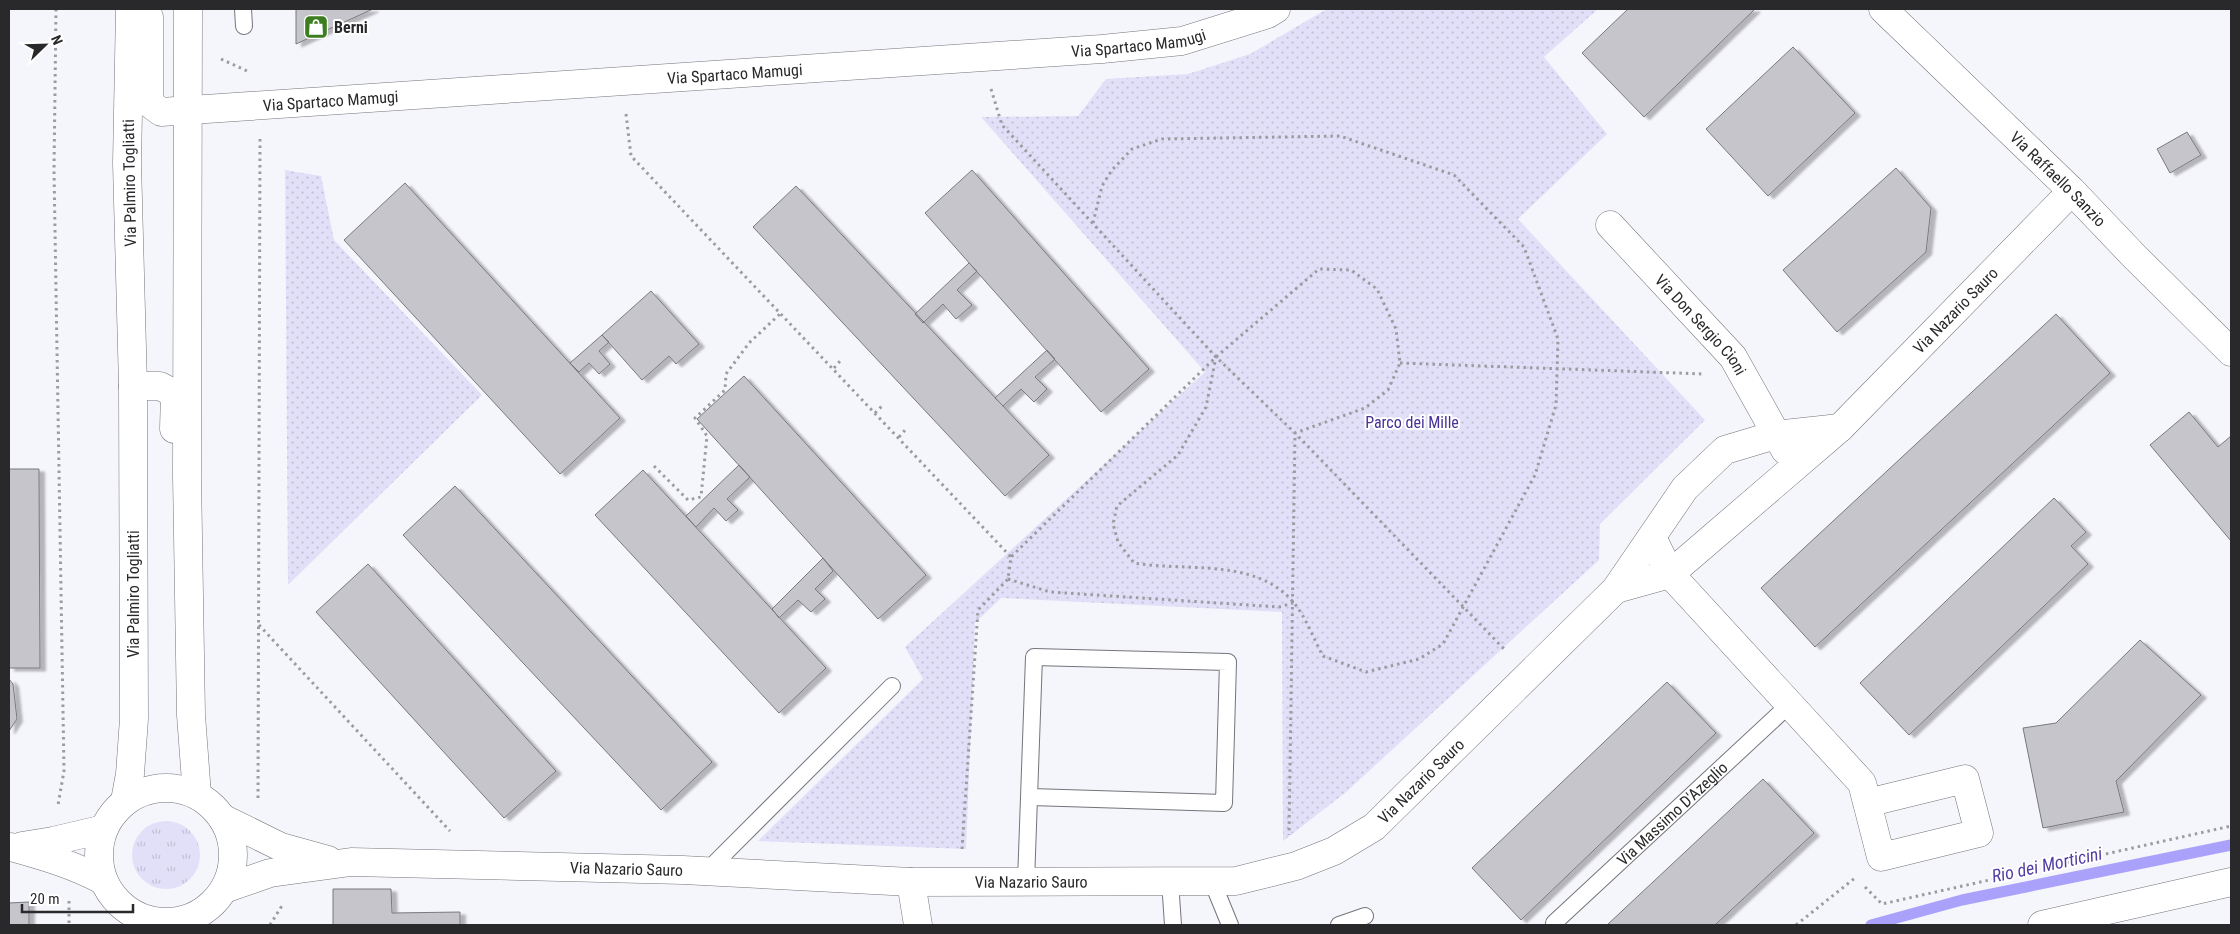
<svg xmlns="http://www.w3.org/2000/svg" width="2240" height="934" viewBox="0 0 2240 934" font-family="'Roboto Condensed',sans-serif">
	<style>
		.grass { fill: url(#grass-tufts) }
		.park { fill: url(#park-dots) }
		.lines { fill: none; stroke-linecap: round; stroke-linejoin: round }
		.stream { stroke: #aaa1fb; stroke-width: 11 }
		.building { fill: #c5c5cb; stroke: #79797f; filter: url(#shadow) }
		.lane-casing { stroke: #75747a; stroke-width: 18 }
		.street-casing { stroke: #75747a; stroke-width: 29 }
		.secondary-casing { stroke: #75747a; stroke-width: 29 }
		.path { stroke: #9b9ba0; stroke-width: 3; stroke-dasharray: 2.5 4; stroke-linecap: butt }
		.lane { stroke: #fff; stroke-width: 16 }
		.street { stroke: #fff; stroke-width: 28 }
		.secondary { stroke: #fff; stroke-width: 28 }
		.labels { text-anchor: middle; stroke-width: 4; stroke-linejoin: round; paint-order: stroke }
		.poi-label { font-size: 16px; font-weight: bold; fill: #29292b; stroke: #fff; text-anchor: start }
		.street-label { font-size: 16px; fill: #29292b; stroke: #fff }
		.park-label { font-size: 16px; fill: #483096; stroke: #fff }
		.water-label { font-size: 18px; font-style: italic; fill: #543ea5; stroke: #fff }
	</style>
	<defs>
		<pattern id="grass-tufts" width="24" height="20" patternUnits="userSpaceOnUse" patternTransform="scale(1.25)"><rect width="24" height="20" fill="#e2e0f8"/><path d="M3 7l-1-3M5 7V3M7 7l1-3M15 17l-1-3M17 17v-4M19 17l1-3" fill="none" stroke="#c2c0d5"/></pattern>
		<pattern id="park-dots" width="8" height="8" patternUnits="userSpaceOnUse" patternTransform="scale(1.25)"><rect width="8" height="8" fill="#e2e0f8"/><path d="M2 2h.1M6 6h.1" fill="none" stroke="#c2c0d5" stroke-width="1.8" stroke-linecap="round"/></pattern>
		<filter id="shadow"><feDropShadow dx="5.5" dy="3" stdDeviation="1" flood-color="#0004"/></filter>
	</defs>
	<rect width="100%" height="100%" fill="#f5f5fc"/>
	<path class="grass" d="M132 855a34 34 0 1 1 68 0a34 34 0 1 1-68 0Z"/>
	<path class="park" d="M1327 9H1598L1544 57 1607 134 1518 219 1705 420 1600 524 1599 560 1345 793 1283 841 1282 612 1001 598 975 623 966 849 758 841 923 679 905 647 1205 372 981 117 1078 116 1106 79 1188 74 1250 54Z
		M285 170 321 176 334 240 482 395 288 585Z"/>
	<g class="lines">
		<path class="stream" d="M1871 925 1962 900 2231 845"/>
	</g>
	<path class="building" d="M296 9H373L296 44Z
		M1628 9H1755L1644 117 1582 53Z
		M1793 47 1855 113 1768 196 1706 129Z
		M2187 132 2201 155 2170 173 2157 149Z
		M1896 168 1931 208 1926 252 1837 332 1783 270Z
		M972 170 1149 369 1101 412 925 213Z
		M405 183 620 418 560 474 344 240Z
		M796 186 1049 455 1005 496 753 227Z
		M969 263 977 271 957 290 972 305 956 319 943 304 923 323 915 314Z
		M651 291 699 344 676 364 669 356 642 380 602 335Z
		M2056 314 2110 373 1815 647 1761 588Z
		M602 335 609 342 599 351 610 364 599 374 589 363 579 372 570 363Z
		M1047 350 1055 359 1035 377 1047 389 1034 402 1021 389 1003 406 995 398Z
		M744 376 926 575 878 619 697 419Z
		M2189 412 2218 447 2231 436V541L2150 445Z
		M739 465 750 477 727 499 738 510 726 521 714 508 696 527 686 516Z
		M9 469H39L40 668H9Z
		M643 470 826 668 779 713 595 515Z
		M455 486 712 762 661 810 403 535Z
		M2054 498 2086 532 2071 546 2088 564 1909 735 1860 683Z
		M823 558 833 571 815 589 825 599 811 612 798 600 779 618 772 609Z
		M368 564 556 771 504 818 316 612Z
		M2140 640 2201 695 2116 781 2124 812 2043 828 2023 728 2056 723Z
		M9 679 13 684 17 719 9 731Z
		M1667 682 1716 733 1521 920 1472 868Z
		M1763 779 1814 833 1715 925H1607Z
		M333 889H391L392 913 460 912V925H333Z
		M29 902V925H9V903Z"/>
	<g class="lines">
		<defs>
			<g id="lane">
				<path d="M243 9 244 26"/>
				<path d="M707 871 892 686"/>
				<path d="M1170 881 1173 925"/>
				<path d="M1212 881 1230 925"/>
				<path d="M1026 882 1034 657 1228 662 1224 803 1031 797"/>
				<path id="s1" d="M1554 923 1790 704"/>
				<path d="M1339 925 1365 916"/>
			</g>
			<g id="street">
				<path id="s2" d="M145 9 149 17V103L161 112 1102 49 1182 41 1268 14 1276 9"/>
				<path id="s3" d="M1610 225 1733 357 1785 450"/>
				<path d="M133 386H160L175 394 174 429"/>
				<path d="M1652 537 1670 574 1862 783 1881 857 1979 833 1965 779 1867 803"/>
				<path id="s4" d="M1616 589 1670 574 1840 428 2072 191"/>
				<path d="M222 818 281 847 328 860"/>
				<path d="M22 846 53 841 104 829"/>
				<path d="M11 847C44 856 74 865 104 881"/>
				<path d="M911 882 918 925"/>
				<path id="s5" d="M224 889 270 873 351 862 683 870 911 882 1236 881 1296 866 1334 851 1374 827 1616 589 1685 488 1725 450 1775 435 1840 428"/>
				<path d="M2042 925 2231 882"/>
			</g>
			<g id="secondary">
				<path d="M188 9 187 476 191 715 197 795"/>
				<path id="s6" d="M1883 9 2072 191 2133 255 2231 352"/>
				<circle cx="166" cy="855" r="67"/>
				<path d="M125 801 130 774 134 719 133 386 127 163 130 9"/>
			</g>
		</defs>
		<use href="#lane" class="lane-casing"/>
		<use href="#street" class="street-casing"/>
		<use href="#secondary" class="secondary-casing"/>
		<path class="path" d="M56 9 54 170 64 771 58 805
			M221 59 247 71
			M991 89 1002 125 1216 357 1295 433 1506 651
			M626 114 631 156 1011 557
			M1093 223 1102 186 1112 170 1132 149 1162 139 1340 136 1454 175 1524 247 1558 339 1556 405 1535 475 1443 644 1419 659 1366 672 1323 656C1314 640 1306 617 1294 603 1256 557 1186 572 1134 563L1118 542 1113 524 1117 506 1178 455 1206 407 1216 357
			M1400 363 1704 374
			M834 368 841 360
			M875 413 884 404
			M899 437 906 429
			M654 466 688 500 701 497 707 436 695 418 725 390 726 374 749 343 781 313
			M1008 579 1050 592 1279 607 1293 603
			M259 625 450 831
			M258 798 260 139
			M962 849 978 610 1008 579 1011 557 1216 357 1319 269 1351 270 1377 289 1396 329 1400 363 1388 390 1365 408 1295 433 1289 835
			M1865 887 1882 904 2231 826
			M69 901V925
			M270 925 283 904
			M1796 925 1855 878"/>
		<use href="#lane" class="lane"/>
		<use href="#street" class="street"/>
		<use href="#secondary" class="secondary"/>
	</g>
	<defs>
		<symbol id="shop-square" viewBox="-11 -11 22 22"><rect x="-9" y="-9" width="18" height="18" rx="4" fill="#3c7e1f" stroke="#fff"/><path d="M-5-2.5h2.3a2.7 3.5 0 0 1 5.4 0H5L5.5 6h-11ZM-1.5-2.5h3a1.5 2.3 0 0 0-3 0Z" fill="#fff"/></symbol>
	</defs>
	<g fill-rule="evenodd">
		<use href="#shop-square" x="302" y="13" width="28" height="28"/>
	</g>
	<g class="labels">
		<g class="poi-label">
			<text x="334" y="33">Berni</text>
		</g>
		<g class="street-label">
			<text dy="6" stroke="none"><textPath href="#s2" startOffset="1090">Via Spartaco Mamugi</textPath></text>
			<text dy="6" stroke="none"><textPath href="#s2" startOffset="685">Via Spartaco Mamugi</textPath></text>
			<text dy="6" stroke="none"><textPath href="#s2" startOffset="280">Via Spartaco Mamugi</textPath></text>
			<text dy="6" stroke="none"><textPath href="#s6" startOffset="244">Via Raffaello Sanzio</textPath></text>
			<text transform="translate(129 183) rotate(-91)" y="6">Via Palmiro Togliatti</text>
			<text dy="6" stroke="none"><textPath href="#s4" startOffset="445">Via Nazario Sauro</textPath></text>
			<text dy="6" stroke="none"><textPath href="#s3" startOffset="135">Via Don Sergio Cioni</textPath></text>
			<text transform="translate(133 594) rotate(-90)" y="6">Via Palmiro Togliatti</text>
			<text dy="6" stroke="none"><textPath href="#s5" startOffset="1231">Via Nazario Sauro</textPath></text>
			<text dy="6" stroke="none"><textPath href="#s1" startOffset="161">Via Massimo D'Azeglio</textPath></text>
			<text dy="6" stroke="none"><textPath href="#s5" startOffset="406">Via Nazario Sauro</textPath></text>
			<text dy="6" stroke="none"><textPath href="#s5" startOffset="811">Via Nazario Sauro</textPath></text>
		</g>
		<g class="park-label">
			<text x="1412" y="428">Parco dei Mille</text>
		</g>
		<g class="water-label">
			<text transform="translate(2047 865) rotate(-12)" y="6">Rio dei Morticini</text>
		</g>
	</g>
	<rect width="2240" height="934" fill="none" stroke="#29292b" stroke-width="20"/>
	<g transform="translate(45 45) rotate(67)" stroke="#ffffff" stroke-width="4" paint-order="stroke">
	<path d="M0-4L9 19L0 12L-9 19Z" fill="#29292b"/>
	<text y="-8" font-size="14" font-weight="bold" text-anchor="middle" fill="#29292b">N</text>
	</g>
	<path d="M22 904v8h111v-8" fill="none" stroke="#29292b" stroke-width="2.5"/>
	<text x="30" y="904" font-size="15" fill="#29292b" stroke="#ffffff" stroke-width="4" paint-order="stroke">20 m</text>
</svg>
